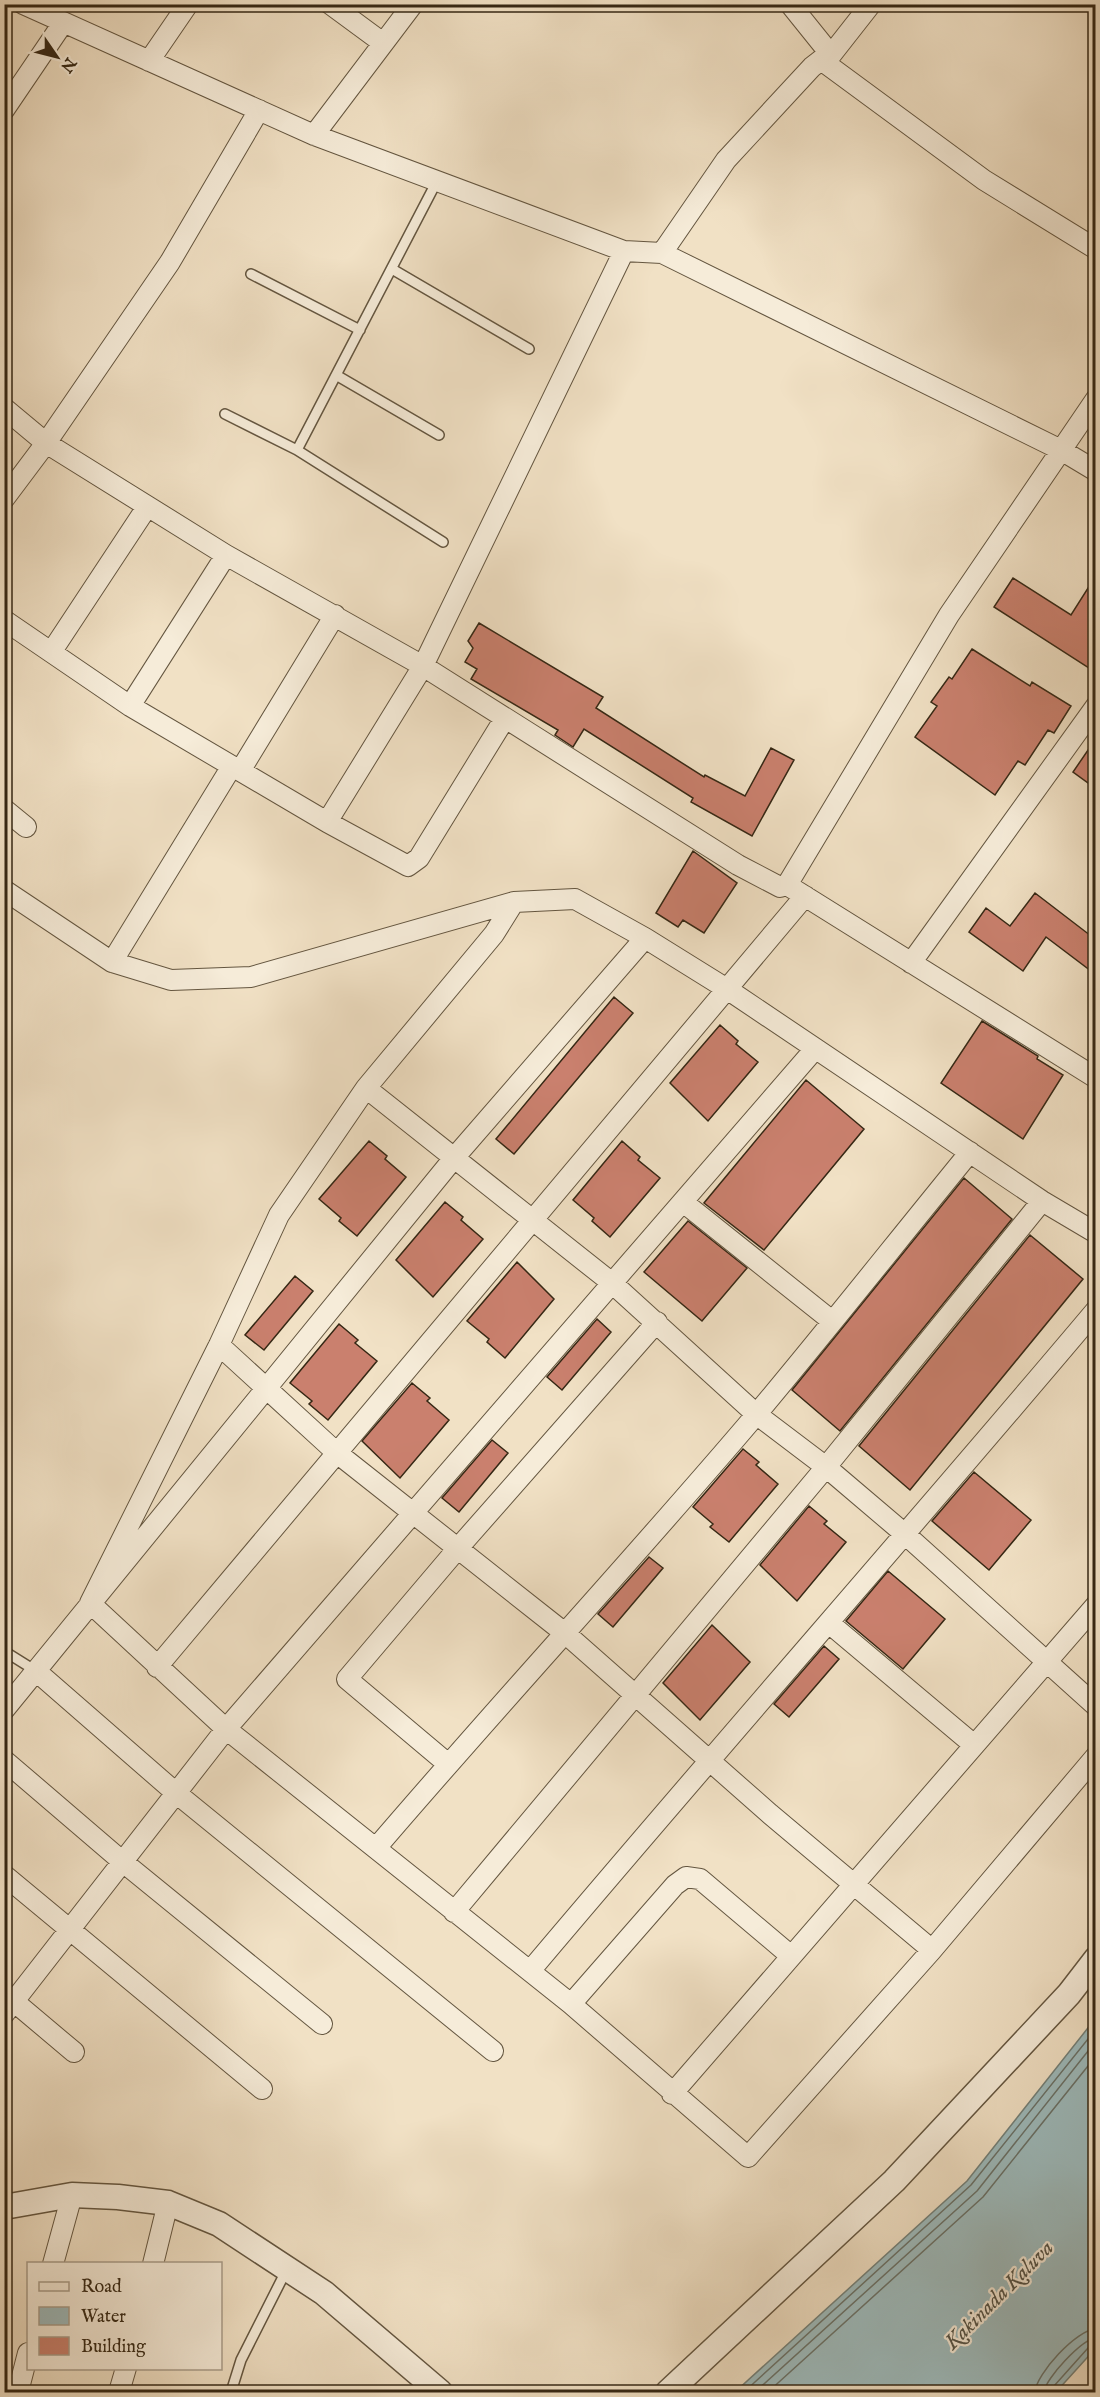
<svg xmlns="http://www.w3.org/2000/svg" width="1100" height="2397" viewBox="0 0 1100 2397" font-family="'IM FELL English',serif">
	<style>
		.water { fill: #9dbbbd; stroke: #738079; stroke-width: 1.5 }
		.lines { fill: none; stroke-linecap: round; stroke-linejoin: round }
		.shore { stroke: #697168; stroke-width: 1.5 }
		.building { fill: #ca806e; stroke: #352714; stroke-width: 1.5 }
		.service-casing { stroke: #645640; stroke-width: 12 }
		.minor-casing { stroke: #645640; stroke-width: 22 }
		.tertiary-casing { stroke: #645640; stroke-width: 27 }
		.service { stroke: #f6ecd9; stroke-width: 9 }
		.minor { stroke: #f6ecd9; stroke-width: 20 }
		.tertiary { stroke: #f6ecd9; stroke-width: 24 }
		.labels { text-anchor: middle; stroke-width: 4.5; stroke-linejoin: round; paint-order: stroke }
		.water-label { font-size: 22px; font-style: italic; fill: #545347; stroke: #f6ecd9 }
	</style>
	<rect width="100%" height="100%" fill="#f1e1c5"/>
	<filter id="stains"><feTurbulence type="fractalNoise" baseFrequency=".00333" numOctaves="4"/><feColorMatrix values="0 0 0 0 .2 0 0 0 0 .09 0 0 0 0 .02 0 0 0 .5 -.17"/></filter>
	<radialGradient id="worn" r=".72"><stop offset=".6" stop-color="#630" stop-opacity="0"/><stop offset="1" stop-color="#630" stop-opacity=".3"/></radialGradient>
	<path class="water" d="M1095 2019V2349L1056 2392H735L967 2181Z"/>
	<g class="lines">
		<path class="shore" d="M744 2392 971 2185 1096 2029
			M755 2392 977 2191 1096 2041
			M768 2392 983 2197 1096 2056
			M1035 2392C1036 2374 1077 2329 1096 2329
			M1044 2392C1045 2379 1082 2339 1096 2338
			M1052 2392 1054 2386 1088 2348 1096 2345"/>
	</g>
	<path class="building" d="M1095 577V672L994 607 1013 578 1071 615Z
		M479 623 603 697 596 708 704 777 705 775 745 796 771 748 794 760 752 836 691 802 693 798 584 729 573 747 555 735 558 730 471 679 477 669 465 662 473 648 468 641Z
		M972 649 1030 686 1032 682 1071 706 1054 733 1048 730 1025 765 1018 761 995 795 915 737 937 706 931 702 949 677 952 679Z
		M1095 740V788L1073 772Z
		M693 851 737 883 704 933 683 920 678 927 656 913Z
		M1035 893 1095 939V974L1046 937 1023 971 969 932 986 908 1010 926Z
		M614 997 633 1013 514 1154 496 1139Z
		M982 1021 1038 1056 1037 1059 1063 1075 1023 1139 941 1083Z
		M720 1025 738 1041 736 1044 758 1062 708 1121 670 1083Z
		M806 1080 864 1129 764 1250 704 1203Z
		M369 1141 387 1156 385 1159 406 1177 357 1236 339 1221 341 1218 319 1199Z
		M622 1141 640 1157 638 1160 660 1178 610 1237 592 1221 594 1218 573 1200Z
		M964 1178 1012 1219 840 1431 792 1390Z
		M445 1202 463 1217 461 1220 483 1239 433 1297 396 1260Z
		M688 1221 747 1268 702 1321 644 1272Z
		M1030 1235 1083 1279 910 1490 859 1446Z
		M517 1262 554 1299 505 1358 487 1342 489 1339 467 1321Z
		M295 1276 313 1291 264 1350 245 1335Z
		M597 1319 611 1332 562 1390 547 1377Z
		M339 1324 358 1340 355 1343 377 1361 328 1420 309 1404 312 1401 290 1383Z
		M412 1383 430 1398 427 1401 449 1420 400 1478 362 1441Z
		M492 1440 508 1453 459 1512 442 1498Z
		M743 1449 759 1462 756 1465 778 1484 729 1542 710 1527 713 1524 693 1507Z
		M974 1472 1031 1520 989 1570 932 1521Z
		M809 1506 827 1521 824 1524 846 1542 797 1601 760 1565Z
		M649 1557 663 1568 613 1627 598 1614Z
		M888 1571 945 1619 903 1669 846 1621Z
		M712 1625 750 1662 700 1720 663 1683Z
		M824 1646 839 1659 789 1717 774 1704Z"/>
	<g class="lines">
		<defs>
			<path id="service" d="M392 269 529 349
				M251 274 360 330
				M336 375 439 435
				M225 414 297 450 443 542
				M297 450 437 181
				M4 1651 36 1671
				M231 2392 241 2360 286 2271"/>
			<path id="minor" d="M23 4 314 135 624 251 662 253 1061 450 1096 471
				M330 4 383 43
				M790 4 831 55
				M871 4 831 55 821 60 984 180 1096 249
				M149 61 188 4
				M4 110 63 23
				M259 110 170 262 46 443 226 555 423 666 624 251
				M314 135 413 4
				M662 253 726 160 812 67 821 60
				M4 408 46 443 4 499
				M4 620 130 706 327 822 423 666 738 865 780 887 787 885 1096 1078
				M52 651 147 507
				M130 706 226 555
				M240 771 335 615
				M4 809 26 827
				M327 822 408 866 419 858 505 718
				M787 885 949 615 1096 399
				M4 890 112 962 171 980 251 977 514 902
				M112 962 232 766
				M911 963 1096 706
				M366 1088 612 1283 756 1414 826 1467 906 1535 1096 1706
				M683 1202 832 1321
				M1096 1233 1042 1201 727 989 645 938 575 899 514 902 494 934 366 1088 279 1215 219 1345 90 1603 226 1729 571 2004 748 2157 932 1950 1096 1756
				M219 1345 337 1453 566 1634 770 1814 932 1950
				M829 1623 974 1745
				M157 1667 805 896
				M36 1671 176 1793 493 2051
				M4 1710 454 1158 645 938
				M4 1760 123 1862 322 2024
				M448 1764 347 1679 459 1547 657 1322
				M376 1848C500 1703 631 1562 755 1416 828 1329 898 1240 970 1152
				M4 1875 262 2089
				M454 1912 826 1467 1042 1201
				M530 1971C717 1749 909 1532 1096 1310
				M5 1994 74 2052
				M571 2004 675 1885 686 1877 700 1879 791 1956
				M4 2014 226 1729 814 1050
				M672 2094 1096 1605
				M53 2264 72 2195
				M153 2264 168 2203
				M18 2392 28 2353
				M119 2392 126 2368"/>
			<path id="tertiary" d="M4 2207 72 2195 118 2197 168 2203 219 2224 324 2293 440 2392
				M668 2392 894 2181 1069 1994 1096 1959"/>
		</defs>
		<use href="#service" class="service-casing"/>
		<use href="#minor" class="minor-casing"/>
		<use href="#tertiary" class="tertiary-casing"/>
		<use href="#service" class="service"/>
		<use href="#minor" class="minor"/>
		<use href="#tertiary" class="tertiary"/>
	</g>
	<g class="labels">
		<g class="water-label">
			<text transform="translate(998 2294) rotate(-45)" y="8">Kakinada Kaluva</text>
		</g>
	</g>
	<rect width="1100" height="2397" fill="none" stroke="#f1e1c5" stroke-width="24"/>
	<rect x="6" y="6" width="1088" height="2385" fill="none" stroke="#352714" stroke-width="3"/>
	<rect x="12" y="12" width="1076" height="2373" fill="none" stroke="#352714" stroke-width="1.5"/>
	<rect x="27" y="2262" width="195" height="108" fill="#f6ecd9" stroke="#a99d8a" stroke-width="1.5"/>
	<rect x="39" y="2282" width="30" height="9" fill="#f6ecd9" stroke="#a99d8a" stroke-width="1.5"/>
	<text x="81" y="2292" font-size="18" fill="#352714">Road</text>
	<rect x="39" y="2307" width="30" height="18" fill="#9dbbbd" stroke="#a99d8a" stroke-width="1.5"/>
	<text x="81" y="2322" font-size="18" fill="#352714">Water</text>
	<rect x="39" y="2337" width="30" height="18" fill="#ca806e" stroke="#a99d8a" stroke-width="1.5"/>
	<text x="81" y="2352" font-size="18" fill="#352714">Building</text>
	<g transform="translate(57 57) rotate(125)" stroke="#f6ecd9" stroke-width="4.5" paint-order="stroke">
	<path d="M0-4.5L10 22L0 15L-10 22Z" fill="#352714"/>
	<text y="-9" font-size="16" font-weight="bold" text-anchor="middle" fill="#352714">N</text>
	</g>
	<rect width="100%" height="100%" filter="url(#stains)"/>
	<rect width="100%" height="100%" fill="url(#worn)"/>
</svg>
